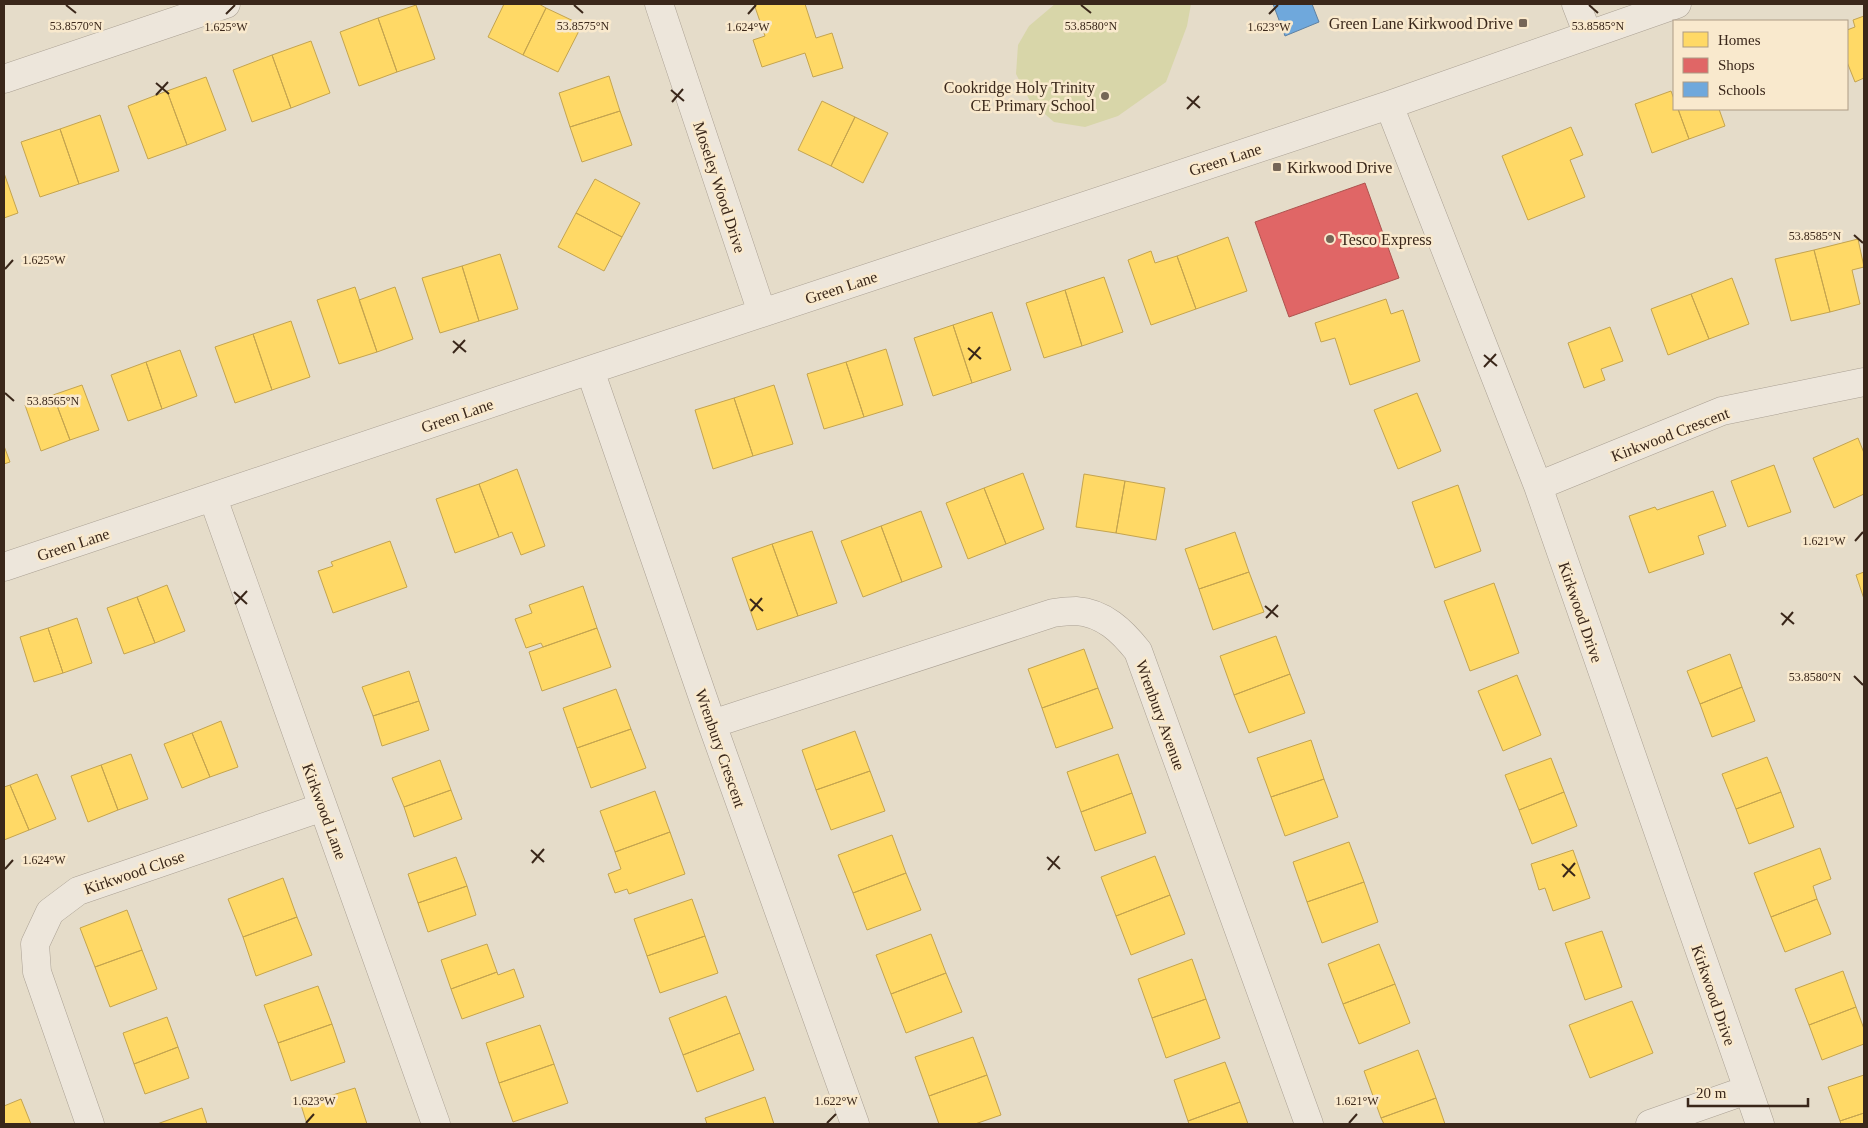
<svg xmlns="http://www.w3.org/2000/svg" width="1868" height="1128" viewBox="0 0 1868 1128" font-family="'Times New Roman',serif">
	<style>
		.green { fill: #d8d6a9 }
		.homes { fill: #ffd966; stroke: #c4a44f }
		.shops { fill: #e06666; stroke: #ae534f }
		.schools { fill: #6fa8dc; stroke: #5f81a2 }
		.lines { fill: none; stroke-linecap: round; stroke-linejoin: round }
		.minor-casing { stroke: #aaa093; stroke-width: 29 }
		.minor { stroke: #ede6db; stroke-width: 28 }
		.ticks { fill: none; stroke: #3a271a; stroke-width: 2 }
		.poi-dot { fill: #766657; stroke: #f9e9cd; stroke-width: 2 }
		.labels { text-anchor: middle; stroke-width: 5; stroke-linejoin: round; paint-order: stroke }
		.poi-label { font-size: 16px; fill: #3a271a; stroke: #f9e9cd; text-anchor: end }
		.street-label { font-size: 16px; fill: #3a271a; stroke: #f9e9cd }
		.ticks-label { font-size: 12px; text-anchor: middle; fill: #3a271a; stroke: #f9e9cd; stroke-width: 5; stroke-linejoin: round; paint-order: stroke }
	</style>
	<rect width="100%" height="100%" fill="#e5dcc9"/>
	<path class="green" d="M1055 4H1191L1187 26 1166 82 1118 116 1085 127 1054 122 1030 101 1016 74 1018 45 1029 26Z"/>
	<path class="homes" d="M504 4H539L546 8 523 55 488 37Z
		M754 4H805L816 38 832 33 843 68 813 77 805 53 762 67 753 40 765 36Z
		M416 5 435 59 397 72 378 18Z
		M546 8 582 25 558 72 523 55Z
		M1864 16V78L1855 82 1847 62V30L1855 27 1853 20Z
		M378 18 397 72 359 86 340 32Z
		M311 41 330 93 291 108 272 55Z
		M272 55 291 108 252 122 233 70Z
		M609 76 620 111 570 127 559 93Z
		M206 77 226 130 187 145 167 91Z
		M167 91 187 145 148 159 128 106Z
		M1671 91 1674 99V109H1678L1689 139 1652 153 1635 104Z
		M822 101 855 117 831 166 798 150Z
		M1678 109H1719L1725 126 1689 139Z
		M620 111 632 145 582 162 570 127Z
		M100 115 119 171 79 184 60 129Z
		M855 117 888 133 863 183 831 166Z
		M1571 127 1583 155 1570 160 1585 197 1528 220 1502 156Z
		M60 129 79 184 40 197 21 142Z
		M4 173 18 213 4 218Z
		M595 179 640 203 622 237 576 213Z
		M576 213 622 237 604 271 558 247Z
		M1228 237 1247 291 1196 309 1177 256Z
		M1858 239 1864 267 1852 270 1860 304 1830 312 1814 250Z
		M1814 250 1830 312 1791 321 1775 259Z
		M1151 251 1155 263 1177 256 1196 309 1151 325 1128 260Z
		M500 254 518 309 479 321 462 266Z
		M462 266 479 321 440 333 422 278Z
		M1104 277 1123 332 1082 346 1065 290Z
		M1732 278 1749 324 1709 339 1691 294Z
		M355 287 377 352 339 364 317 300Z
		M395 287 413 339 377 352 359 300Z
		M1065 290 1082 346 1044 358 1026 303Z
		M1691 294 1709 339 1668 355 1651 309Z
		M1386 299 1391 314 1403 310 1420 361 1350 385 1335 338 1321 342 1315 323Z
		M992 312 1011 370 972 383 953 325Z
		M291 321 310 377 272 390 253 334Z
		M953 325 972 383 933 396 914 338Z
		M1610 327 1623 361 1601 369 1605 380 1584 388 1568 343Z
		M253 334 272 390 235 403 215 347Z
		M886 349 903 405 864 417 846 362Z
		M180 350 197 396 162 409 146 362Z
		M146 362 162 409 128 421 111 375Z
		M846 362 864 417 824 429 807 374Z
		M82 385 99 430 70 440 53 395Z
		M774 385 793 444 753 456 734 398Z
		M1417 393 1441 451 1398 469 1374 410Z
		M53 395 70 440 41 451 25 405Z
		M734 398 753 456 713 469 695 410Z
		M1858 438 1864 453V494L1834 508 1813 458Z
		M4 446 10 462 4 464Z
		M1774 465 1791 512 1748 527 1731 481Z
		M517 469 545 546 521 555 512 532 499 537 479 484Z
		M1023 473 1044 529 1006 544 984 488Z
		M1084 474 1125 481 1116 533 1076 527Z
		M1125 481 1165 488 1156 540 1116 533Z
		M479 484 499 537 455 553 436 499Z
		M1458 485 1481 551 1435 568 1412 502Z
		M984 488 1006 544 968 559 946 503Z
		M1713 491 1726 526 1698 536 1704 554 1649 573 1629 516 1655 507 1657 510Z
		M921 511 942 567 902 582 881 526Z
		M881 526 902 582 863 597 841 541Z
		M812 531 837 603 798 616 772 544Z
		M1235 532 1249 572 1199 589 1185 549Z
		M390 541 407 587 333 613 318 571 333 566 331 562Z
		M772 544 798 616 757 630 732 558Z
		M1249 572 1264 612 1213 630 1199 589Z
		M1864 572V599L1856 575Z
		M1494 583 1519 653 1470 671 1444 601Z
		M167 585 185 631 155 643 137 597Z
		M583 586 597 628 543 647 541 643 526 648 515 619 532 613 529 605Z
		M137 597 155 643 124 654 107 608Z
		M77 618 92 663 63 673 48 628Z
		M48 628 63 673 34 682 20 637Z
		M597 628 611 667 542 691 529 652Z
		M1276 636 1290 674 1234 695 1220 656Z
		M1084 649 1098 688 1042 708 1028 669Z
		M1730 654 1742 687 1700 704 1687 671Z
		M409 671 419 701 373 716 362 687Z
		M1290 674 1305 713 1249 733 1234 695Z
		M1517 675 1541 735 1503 751 1478 691Z
		M1742 687 1755 721 1712 737 1700 704Z
		M1098 688 1113 728 1056 748 1042 708Z
		M616 689 631 729 577 748 563 708Z
		M419 701 429 730 382 746 373 716Z
		M221 721 238 767 210 777 192 733Z
		M631 729 646 768 591 788 577 748Z
		M855 731 870 771 816 790 802 750Z
		M192 733 210 777 182 788 164 744Z
		M1311 740 1324 779 1271 797 1257 758Z
		M131 754 148 799 118 810 101 765Z
		M1118 754 1132 793 1081 812 1067 772Z
		M1767 757 1781 792 1736 809 1722 774Z
		M1551 758 1564 792 1519 810 1505 775Z
		M440 760 451 790 404 807 392 778Z
		M101 765 118 810 88 822 71 776Z
		M870 771 885 811 831 830 816 790Z
		M37 774 56 819 29 830 10 785Z
		M1324 779 1338 817 1285 836 1271 797Z
		M10 785 29 830 4 840V787Z
		M451 790 462 819 414 837 404 807Z
		M655 791 670 832 615 852 600 811Z
		M1564 792 1577 826 1532 844 1519 810Z
		M1781 792 1794 827 1749 844 1736 809Z
		M1132 793 1146 833 1095 851 1081 812Z
		M670 832 685 874 629 894 627 889 615 893 608 874 621 869 615 852Z
		M892 835 906 873 853 893 838 855Z
		M1349 842 1364 882 1307 902 1293 862Z
		M1820 848 1831 879 1813 886 1817 899 1771 917 1754 873Z
		M1573 850 1590 898 1553 911 1545 888 1539 890 1531 864Z
		M1155 856 1170 895 1116 916 1101 877Z
		M456 857 467 886 418 903 408 874Z
		M906 873 921 910 867 930 853 893Z
		M283 878 297 917 243 937 228 899Z
		M1364 882 1378 922 1322 943 1307 902Z
		M467 886 476 915 428 932 418 903Z
		M1170 895 1185 934 1131 955 1116 916Z
		M692 899 705 936 647 956 634 919Z
		M1817 899 1831 934 1785 952 1771 917Z
		M127 910 142 950 95 967 80 928Z
		M297 917 312 955 256 976 243 937Z
		M1602 931 1622 987 1585 1000 1565 943Z
		M931 934 946 973 891 994 876 955Z
		M705 936 718 973 660 993 647 956Z
		M487 944 497 972 451 989 441 960Z
		M1379 944 1395 984 1343 1004 1328 964Z
		M142 950 157 989 110 1007 95 967Z
		M1192 959 1206 999 1152 1018 1138 979Z
		M514 969 524 997 462 1019 451 989 497 972 498 975Z
		M1843 971 1856 1007 1809 1025 1795 989Z
		M946 973 962 1012 906 1033 891 994Z
		M1395 984 1410 1023 1359 1044 1343 1004Z
		M318 986 332 1024 278 1043 264 1005Z
		M726 996 740 1033 683 1055 669 1018Z
		M1206 999 1220 1038 1166 1058 1152 1018Z
		M1632 1001 1653 1053 1590 1078 1569 1025Z
		M1856 1007 1864 1029V1044L1822 1060 1809 1025Z
		M167 1017 178 1047 134 1064 123 1033Z
		M332 1024 345 1062 291 1081 278 1043Z
		M540 1025 554 1064 499 1083 486 1043Z
		M740 1033 754 1070 697 1092 683 1055Z
		M973 1037 987 1075 929 1096 915 1057Z
		M178 1047 189 1078 145 1094 134 1064Z
		M1418 1050 1436 1098 1381 1118 1364 1071Z
		M1225 1062 1240 1102 1188 1121 1174 1080Z
		M554 1064 568 1103 513 1122 499 1083Z
		M987 1075 1001 1115 975 1124H939L929 1096Z
		M1864 1075V1113L1840 1121 1828 1087Z
		M355 1088 367 1124H307L301 1105Z
		M765 1097 774 1124H707L705 1118Z
		M1436 1098 1445 1124H1384L1381 1118Z
		M21 1099 31 1124H4V1106Z
		M1240 1102 1248 1124H1189L1188 1121Z
		M202 1108 207 1124H157Z
		M1864 1113V1124H1841L1840 1121Z"/>
	<path class="shops" d="M1365 183 1399 278 1289 317 1255 222Z"/>
	<path class="schools" d="M1273 4H1312L1319 22 1285 36Z"/>
	<g class="lines">
		<defs>
			<path id="minor" d="M659 4 762 313
				M1576 4 1588 35
				M4 79 226 4
				M1389 105 1538 486 1760 1124
				M590 370 712 724 855 1124
				M1538 486 1722 411 1864 382
				M213 498 436 1124
				M4 567 590 370 1389 105 1677 4
				M712 724 1053 613C1060 612 1069 611 1076 611 1104 613 1122 631 1138 651L1309 1124
				M90 1124 37 972 35 944 50 912 78 891 323 807
				M1650 1124 1747 1090"/>
		</defs>
		<use href="#minor" class="minor-casing"/>
		<use href="#minor" class="minor"/>
	</g>
	<path class="ticks" d="M66 5 76 13M574 5 583 13M1081 5 1091 13M1589 5 1598 13M226 14 235 5M748 14 756 5M1269 14 1278 5M156 83 169 94M671 90 684 101M156 95 168 82M1187 97 1200 108M672 102 683 89M1187 109 1199 96M1854 235 1863 243M5 269 13 260M453 341 466 352M968 348 981 359M453 353 465 340M1484 355 1497 366M969 360 980 347M1484 367 1496 354M5 393 14 401M1855 541 1863 532M234 592 247 604M750 599 763 611M235 604 247 591M1265 606 1278 617M751 611 762 598M1781 613 1794 624M1266 618 1278 605M1782 625 1793 612M1854 676 1863 685M531 850 544 862M1047 857 1060 869M532 863 544 849M1562 864 1575 876M5 869 13 860M1048 870 1059 856M1563 877 1575 863M306 1123 314 1114M827 1123 836 1114M1349 1123 1357 1114"/>
	<g class="poi-dot">
		<rect x="1518" y="18" width="10" height="10" rx="2.5"/>
		<circle cx="1105" cy="96" r="5"/>
		<rect x="1272" y="162" width="10" height="10" rx="2.5"/>
		<circle cx="1330" cy="239" r="5"/>
	</g>
	<g class="labels">
		<g class="poi-label">
			<text x="1513" y="29">Green Lane Kirkwood Drive</text>
			<text x="1095" y="93">Cookridge Holy Trinity<tspan x="1095" dy="18">CE Primary School</tspan></text>
			<text x="1287" y="173" text-anchor="start">Kirkwood Drive</text>
			<text x="1340" y="245" text-anchor="start">Tesco Express</text>
		</g>
		<g class="street-label">
			<text transform="translate(1225 159) rotate(-18)" y="6">Green Lane</text>
			<text transform="translate(720 187) rotate(72)" y="6">Moseley Wood Drive</text>
			<text transform="translate(841 287) rotate(-18)" y="6">Green Lane</text>
			<text transform="translate(457 415) rotate(-19)" y="6">Green Lane</text>
			<text transform="translate(1670 434) rotate(-21)" y="6">Kirkwood Crescent</text>
			<text transform="translate(73 544) rotate(-18)" y="6">Green Lane</text>
			<text transform="translate(1581 612) rotate(71)" y="6">Kirkwood Drive</text>
			<text transform="translate(1161 715) rotate(70)" y="6">Wrenbury Avenue</text>
			<text transform="translate(721 748) rotate(71)" y="6">Wrenbury Crescent</text>
			<text transform="translate(325 811) rotate(70)" y="6">Kirkwood Lane</text>
			<text transform="translate(134 872) rotate(-19)" y="6">Kirkwood Close</text>
			<text transform="translate(1714 995) rotate(71)" y="6">Kirkwood Drive</text>
		</g>
	</g>
	<g class="ticks-label">
		<text x="76" y="30">53.8570°N</text>
		<text x="583" y="30">53.8575°N</text>
		<text x="1091" y="30">53.8580°N</text>
		<text x="1598" y="30">53.8585°N</text>
		<text x="748" y="31">1.624°W</text>
		<text x="1269" y="31">1.623°W</text>
		<text x="226" y="31">1.625°W</text>
		<text x="1815" y="240">53.8585°N</text>
		<text x="44" y="264">1.625°W</text>
		<text x="53" y="405">53.8565°N</text>
		<text x="1824" y="545">1.621°W</text>
		<text x="1815" y="681">53.8580°N</text>
		<text x="44" y="864">1.624°W</text>
		<text x="314" y="1105">1.623°W</text>
		<text x="836" y="1105">1.622°W</text>
		<text x="1357" y="1105">1.621°W</text>
	</g>
	<rect width="1868" height="1128" fill="none" stroke="#3a271a" stroke-width="10"/>
	<rect x="1673" y="20" width="175" height="90" fill="#f9e9cd" stroke="#ad9b85"/>
	<rect x="1683" y="32" width="25" height="15" fill="#ffd966" stroke="#ad9b85"/>
	<text x="1718" y="45" font-size="15" fill="#3a271a">Homes</text>
	<rect x="1683" y="58" width="25" height="15" fill="#e06666" stroke="#ad9b85"/>
	<text x="1718" y="70" font-size="15" fill="#3a271a">Shops</text>
	<rect x="1683" y="82" width="25" height="15" fill="#6fa8dc" stroke="#ad9b85"/>
	<text x="1718" y="95" font-size="15" fill="#3a271a">Schools</text>
	<path d="M1688 1098v8h120v-8" fill="none" stroke="#3a271a" stroke-width="2.5"/>
	<text x="1696" y="1098" font-size="15" fill="#3a271a" stroke="#f9e9cd" stroke-width="4" paint-order="stroke">20 m</text>
</svg>
